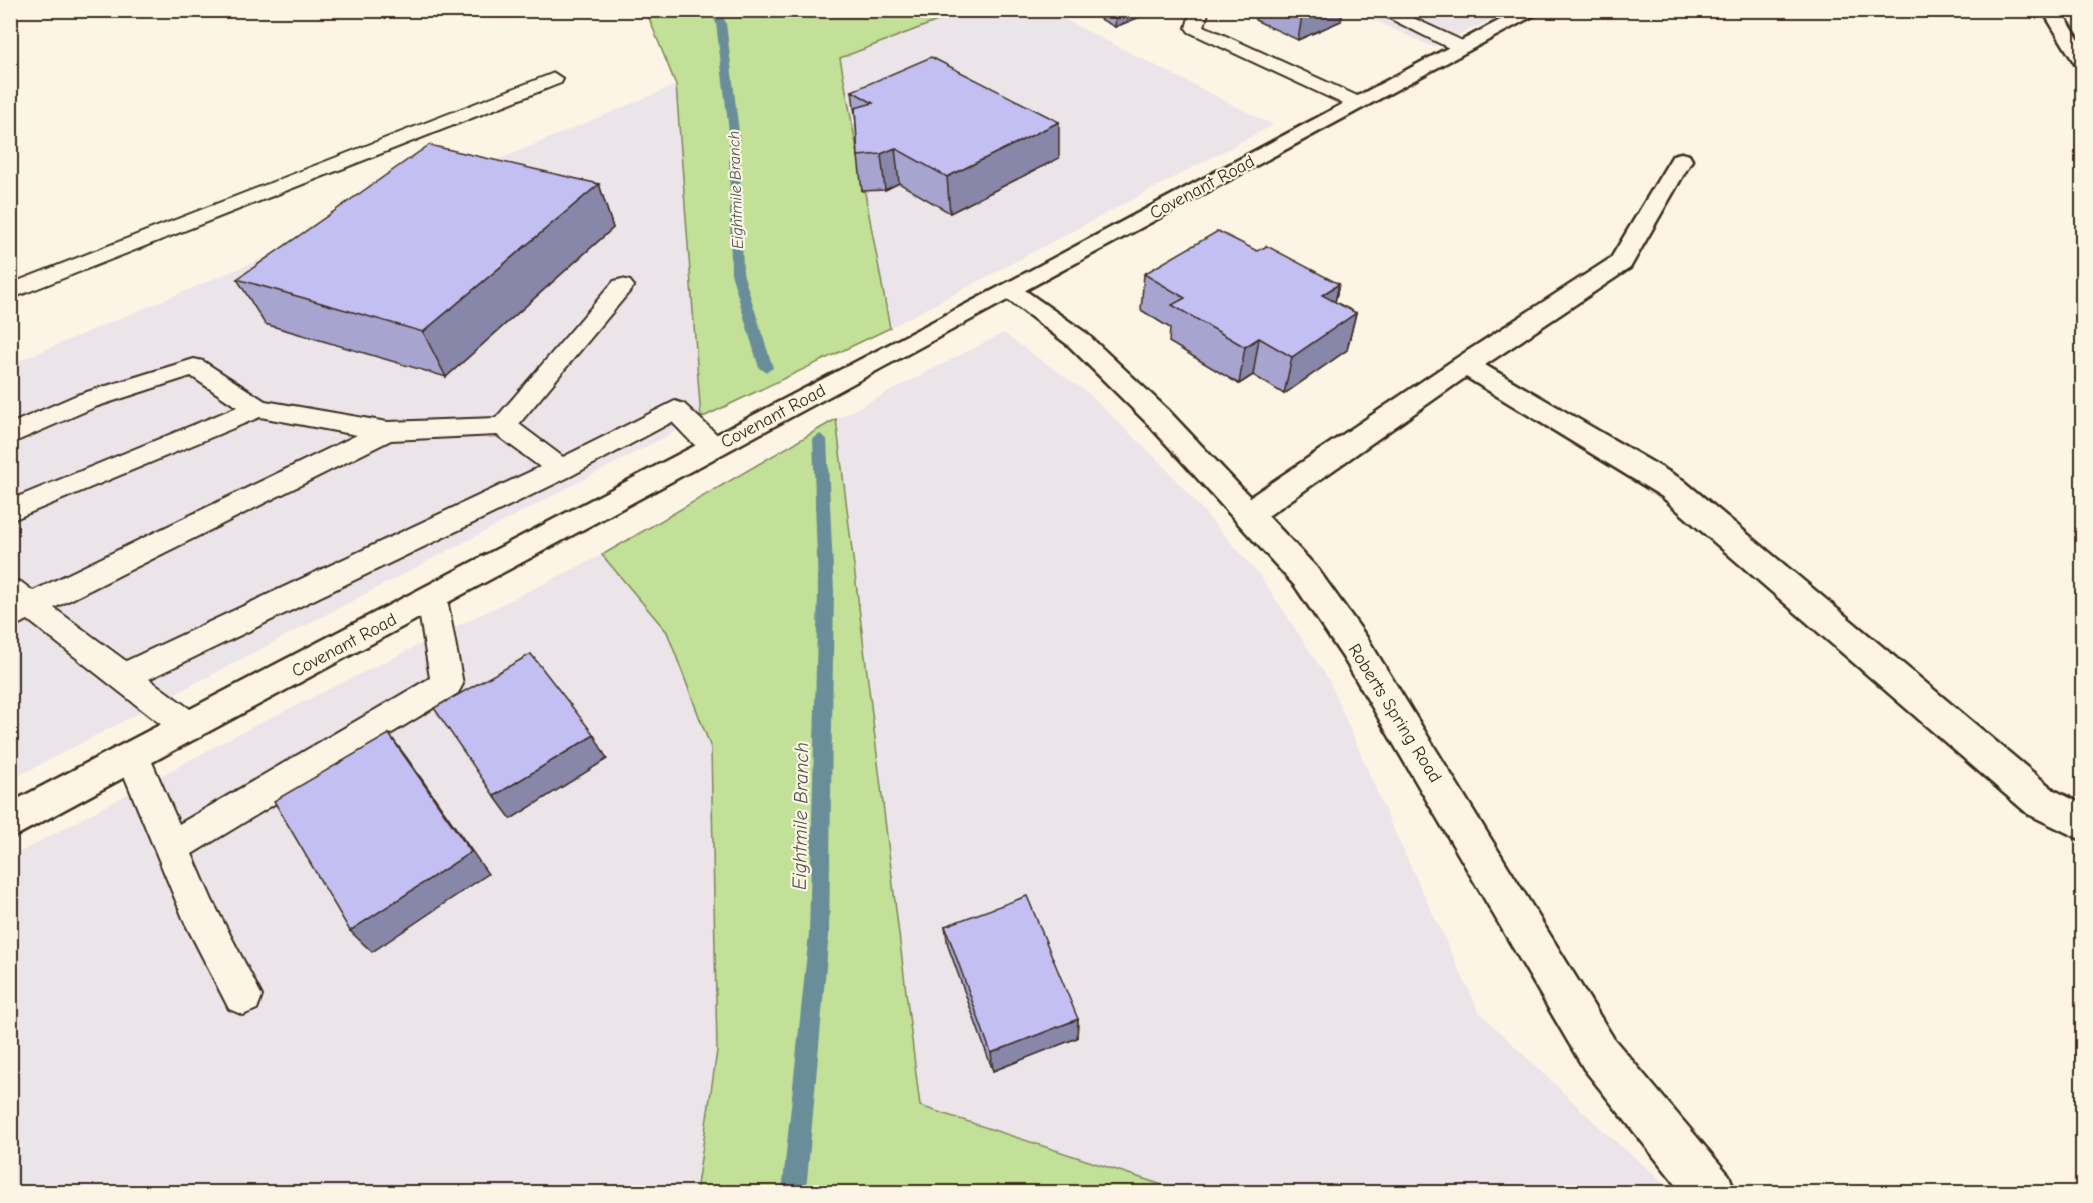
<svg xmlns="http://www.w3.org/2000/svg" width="2093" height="1203" viewBox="0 0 2093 1203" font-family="'Comic Neue',sans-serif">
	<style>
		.built { fill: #ebe5e9 }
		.green { fill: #c2e097; stroke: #7e855a; stroke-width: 1.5 }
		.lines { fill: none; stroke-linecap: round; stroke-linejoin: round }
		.stream { fill: #6a8e99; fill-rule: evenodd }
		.lane-casing { stroke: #3b2a1e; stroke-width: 4 }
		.street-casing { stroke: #3b2a1e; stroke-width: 5 }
		.secondary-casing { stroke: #3b2a1e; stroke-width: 5 }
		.lane { fill: #fcf5e5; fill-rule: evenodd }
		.street { fill: #fcf5e5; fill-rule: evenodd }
		.secondary { fill: #fcf5e5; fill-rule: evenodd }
		.wall { fill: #a8a4d0; stroke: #3b2a1e; stroke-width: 1.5 }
		.shaded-wall { fill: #8886a9; stroke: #3b2a1e; stroke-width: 1.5 }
		.building { fill: #c3bff2; stroke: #3b2a1e; stroke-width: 1.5 }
		.labels { text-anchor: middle; stroke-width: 4.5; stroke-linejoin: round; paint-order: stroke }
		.far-water-label { font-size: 16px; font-style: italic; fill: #4f5451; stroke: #fcf5e5 }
		.street-label { font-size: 18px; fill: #3b2a1e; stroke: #fcf5e5 }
		.water-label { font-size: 20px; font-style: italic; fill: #4f5451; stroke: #fcf5e5 }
	</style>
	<rect width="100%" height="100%" fill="#fcf5e5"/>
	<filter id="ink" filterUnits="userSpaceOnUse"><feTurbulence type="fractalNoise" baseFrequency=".0167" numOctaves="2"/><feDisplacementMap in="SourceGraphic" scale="12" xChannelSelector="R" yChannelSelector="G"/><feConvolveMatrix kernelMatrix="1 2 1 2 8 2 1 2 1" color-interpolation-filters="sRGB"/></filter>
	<g filter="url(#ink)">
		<path class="built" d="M964 11H1048L1273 125 890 328 840 57Z
			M1353 11H1510L1433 47Z
			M676 85 701 418 11 780V364Z
			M1003 333 1088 393 1163 465 1261 577 1329 680 1390 822 1479 1012 1607 1134 1675 1192H1184L920 1106 836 419Z
			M602 555 667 632 711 748 717 1051 696 1192H11V857L234 736Z"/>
		<path class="green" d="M646 11H964L840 58 890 328 701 418 676 85Z
			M836 419 920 1106 1184 1192H696L717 1051 711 748 667 632 602 555Z"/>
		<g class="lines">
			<path class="stream" d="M710 10H720L726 23 739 132 743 273 773 368 766 372 759 368 731 273 729 132 716 23Z
				M820 434 827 439 834 591 829 933 806 1192H782L809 933 818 591 813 439Z"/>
			<defs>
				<path id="lane" d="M1191 10H1209L1204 26 1364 99 1367 103 1364 107H1350L1189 32 1186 28Z
					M1373 10H1396L1467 43 1470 47 1467 51H1455Z
					M554 73 563 79 561 83 10 299V284Z
					M622 279 630 281 634 286 630 291 519 424 563 457 675 401 684 404 724 441 728 447 724 453C702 460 687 436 672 422L571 476 149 679 201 717 205 727 201 737 189 741 177 737 28 620 10 628V579L21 582 33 591 357 435 260 417 10 521V500L237 407 191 376 95 407 10 444V424L77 395 194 359 203 361 265 401 387 422 496 418 614 281ZM497 435 540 467 126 661 54 608 391 440Z
					M432 588 443 591 447 599 463 684 458 693 192 854 212 900 262 996 257 1009 243 1015 229 1009 185 923 116 756 121 746 133 742 145 746 179 824 430 678 417 599 421 591Z"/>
				<path id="street" d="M2042 10H2061L2082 45V66L2075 64Z
					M1681 153 1689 155 1692 160 1630 268 1485 365 1683 480 2054 790 2082 804V840L2028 814 1661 496 1466 377 1268 516 1317 568 1368 639 1614 1039 1729 1175 1735 1192H1682L1584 1069 1344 659 1295 586 1148 424 1068 345 997 291 1001 286 1010 283 1019 286 1086 333 1168 410 1250 497 1455 359 1611 258 1670 160 1673 155Z"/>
				<path id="secondary" d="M1519 10H1544L10 839V803L1001 286Z"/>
			</defs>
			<use href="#lane" class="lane-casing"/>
			<use href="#street" class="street-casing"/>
			<use href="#secondary" class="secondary-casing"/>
			<use href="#lane" class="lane"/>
			<use href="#street" class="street"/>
			<use href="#secondary" class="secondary"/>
		</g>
		<path class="wall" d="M1084 10H1157L1115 27Z
			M1256 10H1343L1341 21 1298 40 1255 20Z
			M852 91 1059 158 950 213 899 183 885 190 862 191 858 156 856 123Z
			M599 184 613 228 446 377 265 324 237 279Z
			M1257 251 1339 284 1335 302 1356 313 1347 350 1284 394 1253 375 1239 384 1169 342 1170 328 1141 310 1144 274Z
			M945 926 1078 1019 1077 1038 993 1071 948 946Z"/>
		<path class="shaded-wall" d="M1116 10H1157L1115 27Z
			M1315 10H1343L1341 21 1298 40 1302 16Z
			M1059 122V158L950 213 947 177Z
			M895 148 899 183 885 190 881 154Z
			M599 184 613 228 446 377 423 332Z
			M1339 284 1331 320 1322 295Z
			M1356 313 1347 350 1284 394 1292 357Z
			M1259 338 1253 375 1239 384 1245 347Z
			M389 734 407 758 488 874 372 952 350 931Z
			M594 735 607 759 511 819 494 796Z
			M1078 1019 1077 1038 993 1071 991 1053Z"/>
		<path class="building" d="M1290 10H1315L1302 16Z
			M931 57 1059 122 947 177 895 148 881 154 858 156 855 108 873 103 852 91Z
			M429 145 599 184 423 332 237 279Z
			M1218 231 1257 251 1267 246 1339 284 1322 295 1356 313 1292 357 1259 338 1245 347 1172 305 1185 298 1144 274Z
			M531 654 594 735 494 796 434 708Z
			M389 734 471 852 350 931 274 801Z
			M1027 896 1078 1019 991 1053 945 926Z"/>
	</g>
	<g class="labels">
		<g class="far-water-label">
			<text transform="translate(735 190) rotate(-92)" y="6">Eightmile Branch</text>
		</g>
		<g class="street-label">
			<text transform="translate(1202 187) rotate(-28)" y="6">Covenant Road</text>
			<text transform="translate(773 416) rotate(-28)" y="6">Covenant Road</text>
			<text transform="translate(344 645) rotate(-28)" y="6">Covenant Road</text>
			<text transform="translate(1395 713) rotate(58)" y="6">Roberts Spring Road</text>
		</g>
		<g class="water-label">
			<text transform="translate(800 816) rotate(-89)" y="7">Eightmile Branch</text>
		</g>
	</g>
	<rect width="2093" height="1203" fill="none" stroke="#fcf5e5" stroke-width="36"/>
	<rect x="18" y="18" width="2057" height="1167" fill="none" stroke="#3b2a1e" stroke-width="2" filter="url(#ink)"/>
</svg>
